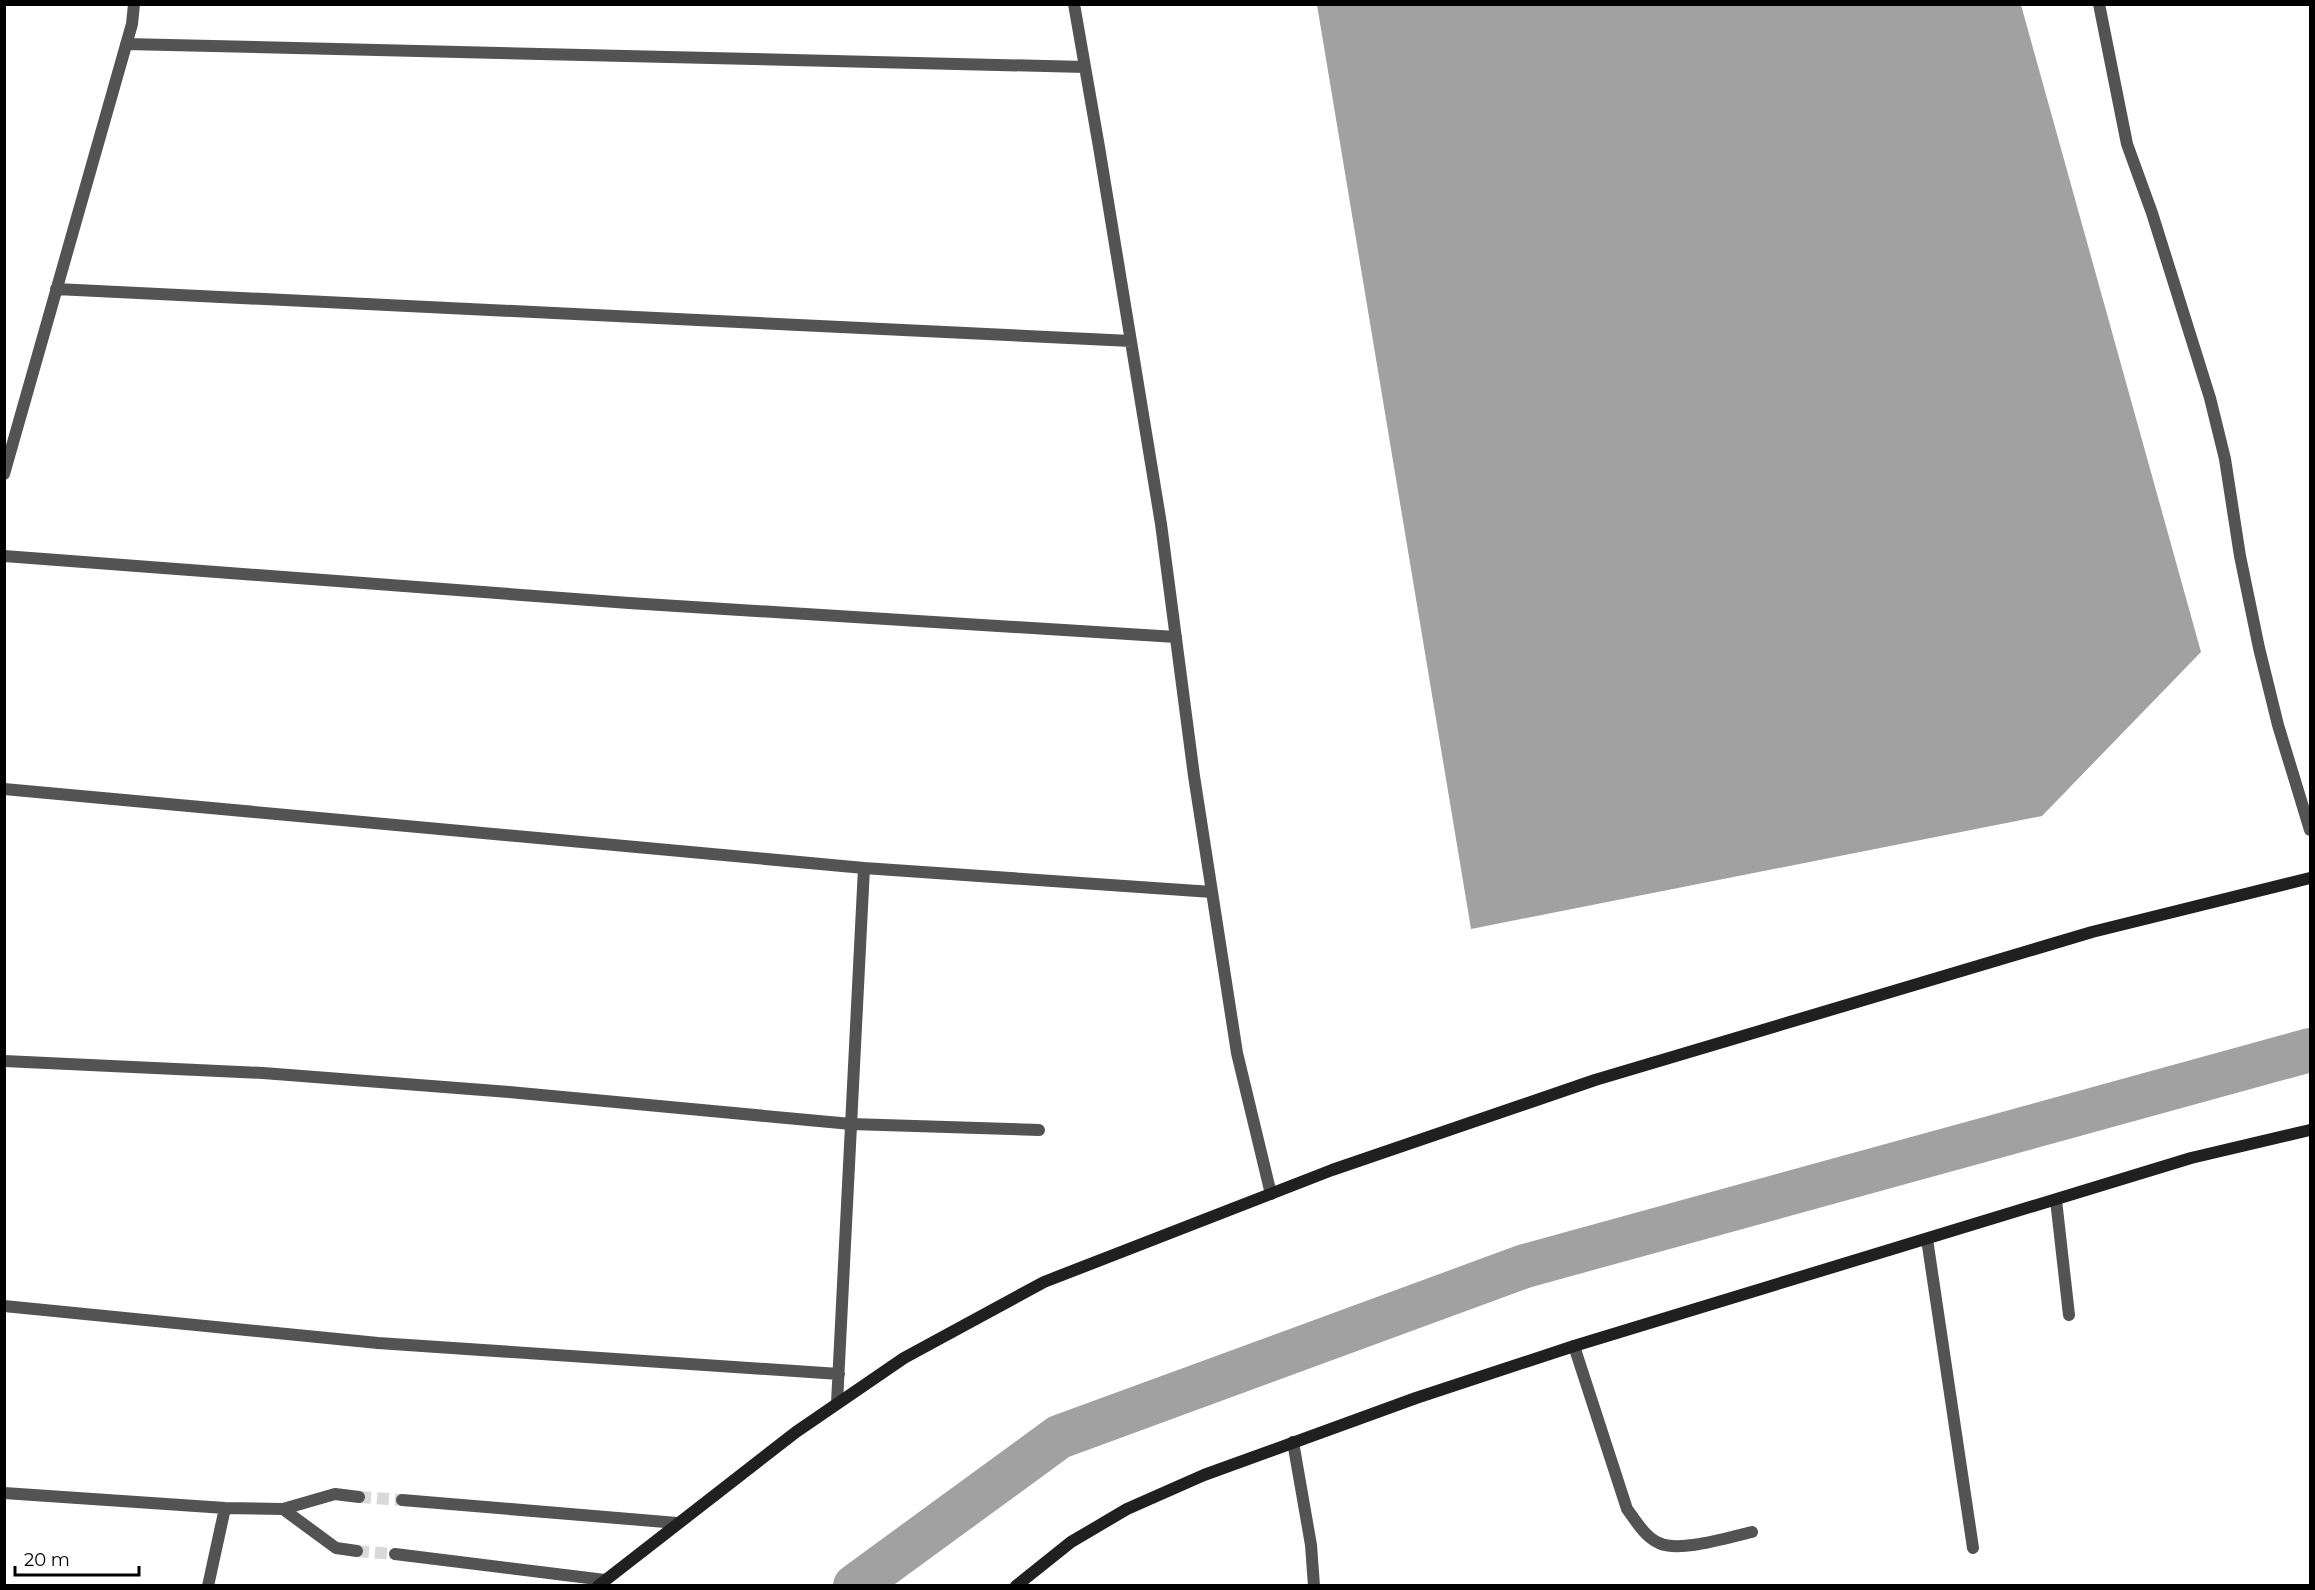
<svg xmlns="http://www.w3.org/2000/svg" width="2315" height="1590" viewBox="0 0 2315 1590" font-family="Montserrat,sans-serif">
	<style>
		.water { fill: #a1a1a1 }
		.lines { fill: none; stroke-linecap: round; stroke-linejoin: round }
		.canal { stroke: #a1a1a1; stroke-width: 44 }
		.street-tunnel { stroke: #d9d9d9; stroke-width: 12; stroke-dasharray: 12 6; stroke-linecap: butt }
		.lane { stroke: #535353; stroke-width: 12 }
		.street { stroke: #535353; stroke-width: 12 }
		.secondary { stroke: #202020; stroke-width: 12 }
	</style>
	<rect width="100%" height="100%" fill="#fff"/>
	<path class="water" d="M1317 5H2021L2201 652 2042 816 1471 929Z"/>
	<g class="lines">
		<path class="canal" d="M855 1586 1059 1437 1525 1266 2310 1050"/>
		<path class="street-tunnel" d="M359 1497 402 1500
			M357 1551 395 1554"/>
		<path class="lane" d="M2056 1200 2069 1315
			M1293 1442 1311 1545 1314 1586"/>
		<path class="street" d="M1074 4 1099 147 1161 524 1194 776 1237 1053 1271 1194
			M2099 4 2127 144 2152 213 2210 398 2225 459 2240 556 2259 648 2278 725 2310 830
			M126 44 1085 67
			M56 289 1131 341
			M4 474 132 24 134 4
			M4 556 629 603 1176 637
			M4 789 864 868 837 1403
			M864 868 1212 892
			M4 1061 263 1073 509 1092 851 1124 1039 1130
			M1927 1239 1973 1548
			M4 1306 378 1343 839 1374
			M1574 1346 1627 1509C1636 1521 1645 1537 1659 1543 1680 1553 1729 1537 1752 1532
			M4 1493 225 1508 283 1509 335 1494 359 1497
			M402 1500 677 1523
			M283 1509 336 1548 357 1551
			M395 1554 605 1580
			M208 1586 225 1508"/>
		<path class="secondary" d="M598 1586 796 1432 904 1358 1044 1282 1332 1170 1595 1080 2092 932 2310 878
			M1016 1586 1071 1542 1127 1509 1204 1475 1416 1398 1574 1346 2191 1158 2310 1130"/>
	</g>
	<rect width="2315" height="1590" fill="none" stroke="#000000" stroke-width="12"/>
	<path d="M15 1566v9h124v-9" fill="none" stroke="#000000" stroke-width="3"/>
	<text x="24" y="1566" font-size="18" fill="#000000" stroke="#ffffff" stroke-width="4.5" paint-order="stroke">20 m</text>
</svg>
